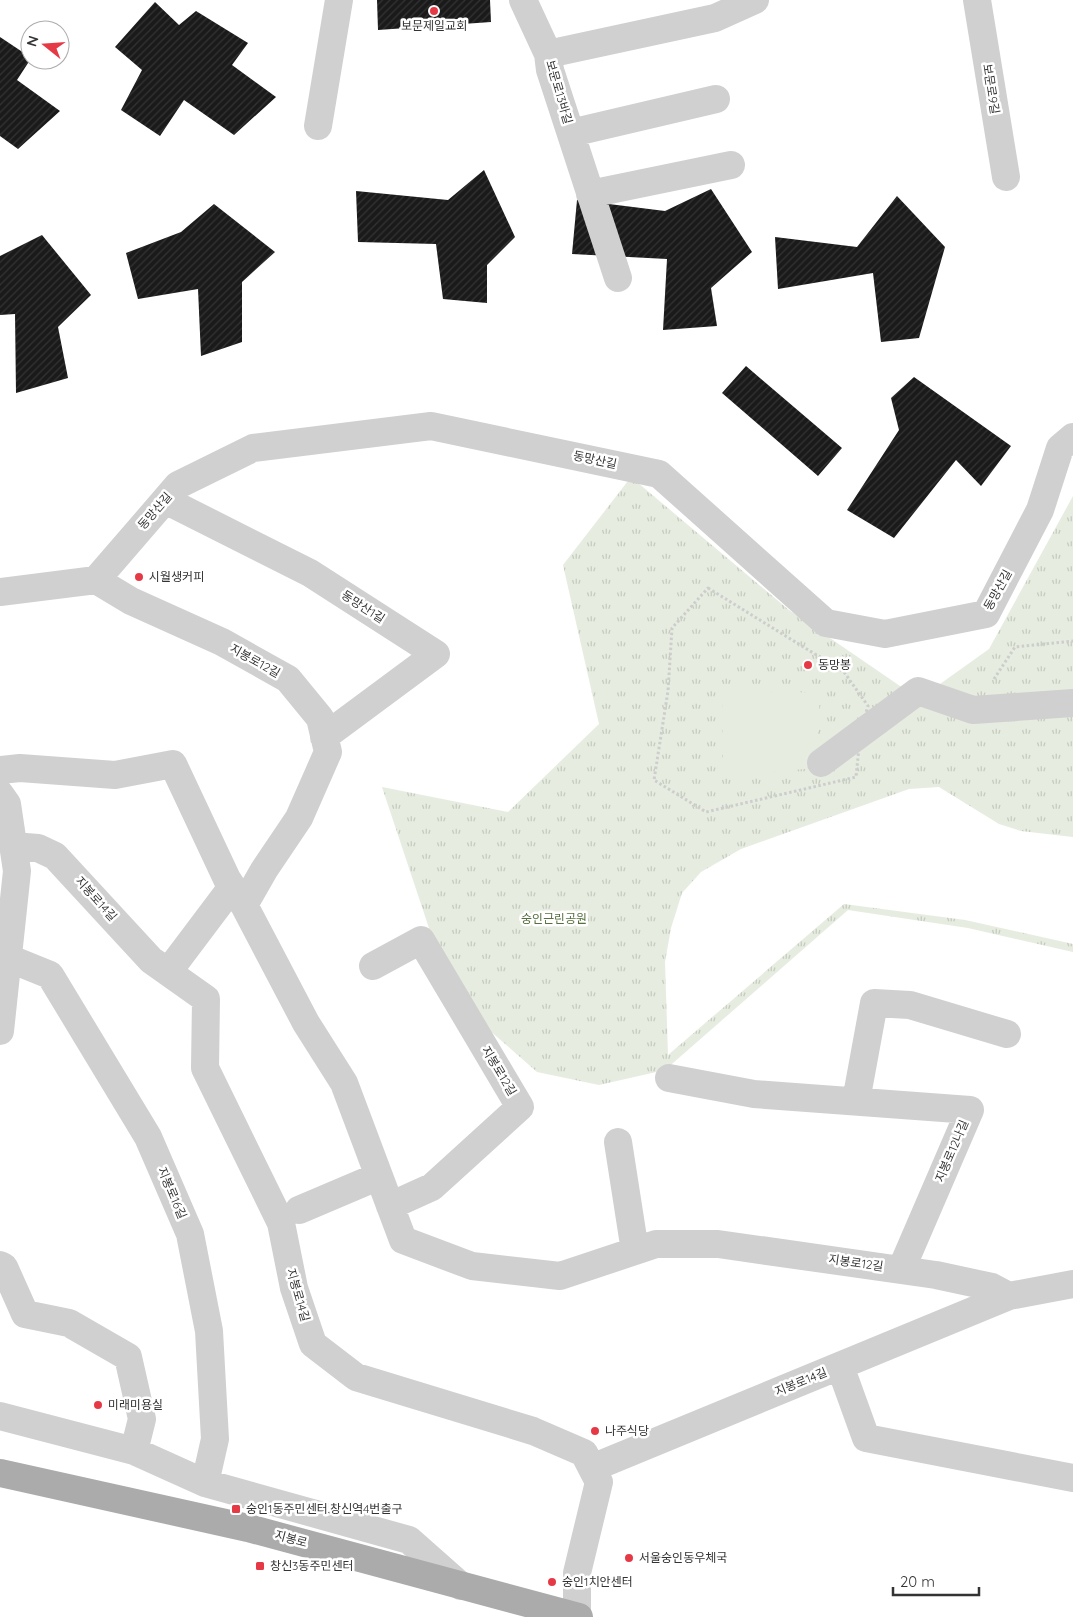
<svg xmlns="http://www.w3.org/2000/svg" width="1073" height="1617" viewBox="0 0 1073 1617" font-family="Quicksand,'Noto Sans KR',sans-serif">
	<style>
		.grass { fill: url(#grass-tufts) }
		.pitch { fill: #e6ecdf }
		.building { fill: url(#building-hatch) }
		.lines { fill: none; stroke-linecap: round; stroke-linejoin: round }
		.path { stroke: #cdcdcd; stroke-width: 3; stroke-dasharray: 2.5 2.5; stroke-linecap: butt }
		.minor { stroke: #d0d0d0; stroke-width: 28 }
		.major { stroke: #ababab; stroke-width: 28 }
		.poi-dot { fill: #e63946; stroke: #fff; stroke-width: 2 }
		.labels { text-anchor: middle; stroke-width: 5; stroke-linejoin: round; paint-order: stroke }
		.poi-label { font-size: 12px; fill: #333; stroke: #fff; text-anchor: start }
		.street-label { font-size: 12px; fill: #333; stroke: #fff }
		.park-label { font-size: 12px; fill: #56703f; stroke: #fff }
	</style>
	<defs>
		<pattern id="grass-tufts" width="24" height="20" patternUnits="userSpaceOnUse" patternTransform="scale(1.25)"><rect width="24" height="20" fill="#e6ecdf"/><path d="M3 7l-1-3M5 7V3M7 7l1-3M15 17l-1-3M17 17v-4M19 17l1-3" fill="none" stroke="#c6cbc0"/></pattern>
		<pattern id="building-hatch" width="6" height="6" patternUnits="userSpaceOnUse" patternTransform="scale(1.25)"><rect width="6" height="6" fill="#1a1a1a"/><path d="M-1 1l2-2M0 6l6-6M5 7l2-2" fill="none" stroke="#333"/></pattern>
	</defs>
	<rect width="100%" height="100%" fill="#fff"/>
	<path class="grass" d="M631 477 789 610 919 699 989 649 1073 496V837L1021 831 999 824 939 787 909 789 741 849 701 872 682 893 671 928 665 962 668 1055 844 904 965 920 1073 944V952L968 928 848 910 665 1070 599 1085 537 1072 480 1022 434 943 382 787 508 812 599 724 563 565Z"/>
	<path class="pitch" d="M722 689 820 693 816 768 723 776Z"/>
	<path class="building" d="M377 0H490L491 22 378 30Z
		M155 2 179 25 196 11 248 43 232 65 276 97 234 135 184 100 160 136 121 110 142 70 115 47Z
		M0 37 30 57V60L17 80 60 111 18 149 0 136Z
		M484 170 515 237 487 265V303L443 299 436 244 358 242 356 191 448 200Z
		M711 189 752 252 711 288 717 326 663 330 667 259 572 254 577 200 665 211Z
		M897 196 945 247 919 338 881 342 873 273 778 289 775 237 857 247Z
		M214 204 275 252 242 282V342L201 356 198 289 138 299 126 253 181 232Z
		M42 235 91 295 58 327 68 378 16 393 15 314 0 315V256Z
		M746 366 842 448 818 476 722 393Z
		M914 377 1011 446 981 486 956 460 894 538 847 510 899 430 891 398Z"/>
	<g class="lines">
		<path class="path" d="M708 588 844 672 868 706 861 728 856 777 706 812 654 780 668 691 672 628Z
			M994 679 1015 647 1073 641"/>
		<path class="minor" d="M523 0 548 54 550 70 618 278
			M977 0 1006 177
			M548 54 715 18 755 0
			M318 126 339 0
			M571 133 716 99
			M590 194 731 165
			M165 500 310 573 436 654 324 737
			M96 580 131 601 222 642 288 679 320 718 328 752 299 818 264 870 244 905 306 1023 344 1083 403 1240 472 1266 560 1276 656 1244H718L936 1275 992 1287 1009 1296
			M0 592 96 580 178 485 253 448 431 426 659 474 826 623 885 634 986 614 1040 510 1060 448 1073 437
			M821 763 918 691 973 710 1073 703
			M0 770 20 768 115 775 173 764 227 879 244 905
			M0 794 7 804 17 871 0 1031
			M13 846 38 848 55 856 151 960 206 999 205 1068 281 1223 294 1288 313 1344 356 1377 533 1431 584 1453 599 1482 577 1573V1617
			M8 958 50 975 148 1137 190 1234 209 1331 215 1439 205 1483
			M373 966 421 940 520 1107 432 1187 390 1206
			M168 972 232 887
			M669 1078 754 1094 970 1110 901 1270
			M856 1101 874 1003 910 1005 1007 1034
			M618 1142 635 1251
			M299 1210 379 1176
			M0 1265 4 1267 25 1314 69 1323 128 1357 142 1419 134 1451
			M840 1366 866 1438 1073 1478
			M0 1416 134 1451 205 1483 409 1540 461 1586
			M592 1468 1009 1296 1073 1284"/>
		<path class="major" d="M0 1473 248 1528 579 1617"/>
	</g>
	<g class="poi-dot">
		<circle cx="434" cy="11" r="5"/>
		<circle cx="139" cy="577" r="5"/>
		<circle cx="808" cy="665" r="5"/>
		<circle cx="98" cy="1405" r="5"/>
		<circle cx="595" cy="1431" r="5"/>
		<rect x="231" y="1504" width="10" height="10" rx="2.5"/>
		<circle cx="629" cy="1558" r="5"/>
		<rect x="255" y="1561" width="10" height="10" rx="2.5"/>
		<circle cx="552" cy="1582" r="5"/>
	</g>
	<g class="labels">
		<g class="poi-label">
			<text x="434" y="30" text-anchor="middle">보문제일교회</text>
			<text x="149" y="581">시월생커피</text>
			<text x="818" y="669">동망봉</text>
			<text x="108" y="1409">미래미용실</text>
			<text x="605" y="1435">나주식당</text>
			<text x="246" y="1513">숭인1동주민센터.창신역4번출구</text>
			<text x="639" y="1562">서울숭인동우체국</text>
			<text x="270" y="1570">창신3동주민센터</text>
			<text x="562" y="1586">숭인1치안센터</text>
		</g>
		<g class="street-label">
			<text transform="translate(991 89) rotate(81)" y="4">보문로9길</text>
			<text transform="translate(559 92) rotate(74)" y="4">보문로13바길</text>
			<text transform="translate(595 460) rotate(12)" y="4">동망산길</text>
			<text transform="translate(155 511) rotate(-49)" y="4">동망산길</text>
			<text transform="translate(998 590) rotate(-61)" y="4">동망산길</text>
			<text transform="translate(363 607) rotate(33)" y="4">동망산1길</text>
			<text transform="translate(255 661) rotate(29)" y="4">지봉로12길</text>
			<text transform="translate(96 899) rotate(48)" y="4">지봉로14길</text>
			<text transform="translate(499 1071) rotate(59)" y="4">지봉로12길</text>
			<text transform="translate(952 1151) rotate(-67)" y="4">지봉로12나길</text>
			<text transform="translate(172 1193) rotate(67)" y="4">지봉로16길</text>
			<text transform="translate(856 1263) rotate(8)" y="4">지봉로12길</text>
			<text transform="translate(298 1295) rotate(74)" y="4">지봉로14길</text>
			<text transform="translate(801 1382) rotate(-22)" y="4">지봉로14길</text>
			<text transform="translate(291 1539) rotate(15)" y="4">지봉로</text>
		</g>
		<g class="park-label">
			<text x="554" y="923">숭인근린공원</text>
		</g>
	</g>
	<g transform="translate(45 45) rotate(287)"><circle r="24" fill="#ffffff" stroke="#adadad"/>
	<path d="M0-4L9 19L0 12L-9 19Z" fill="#e63946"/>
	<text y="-8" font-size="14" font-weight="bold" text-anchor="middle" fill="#333333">N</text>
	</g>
	<path d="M893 1587v8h86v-8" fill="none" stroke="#333333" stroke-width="2.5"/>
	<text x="900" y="1587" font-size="15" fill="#333333" stroke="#ffffff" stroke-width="4" paint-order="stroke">20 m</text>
</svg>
